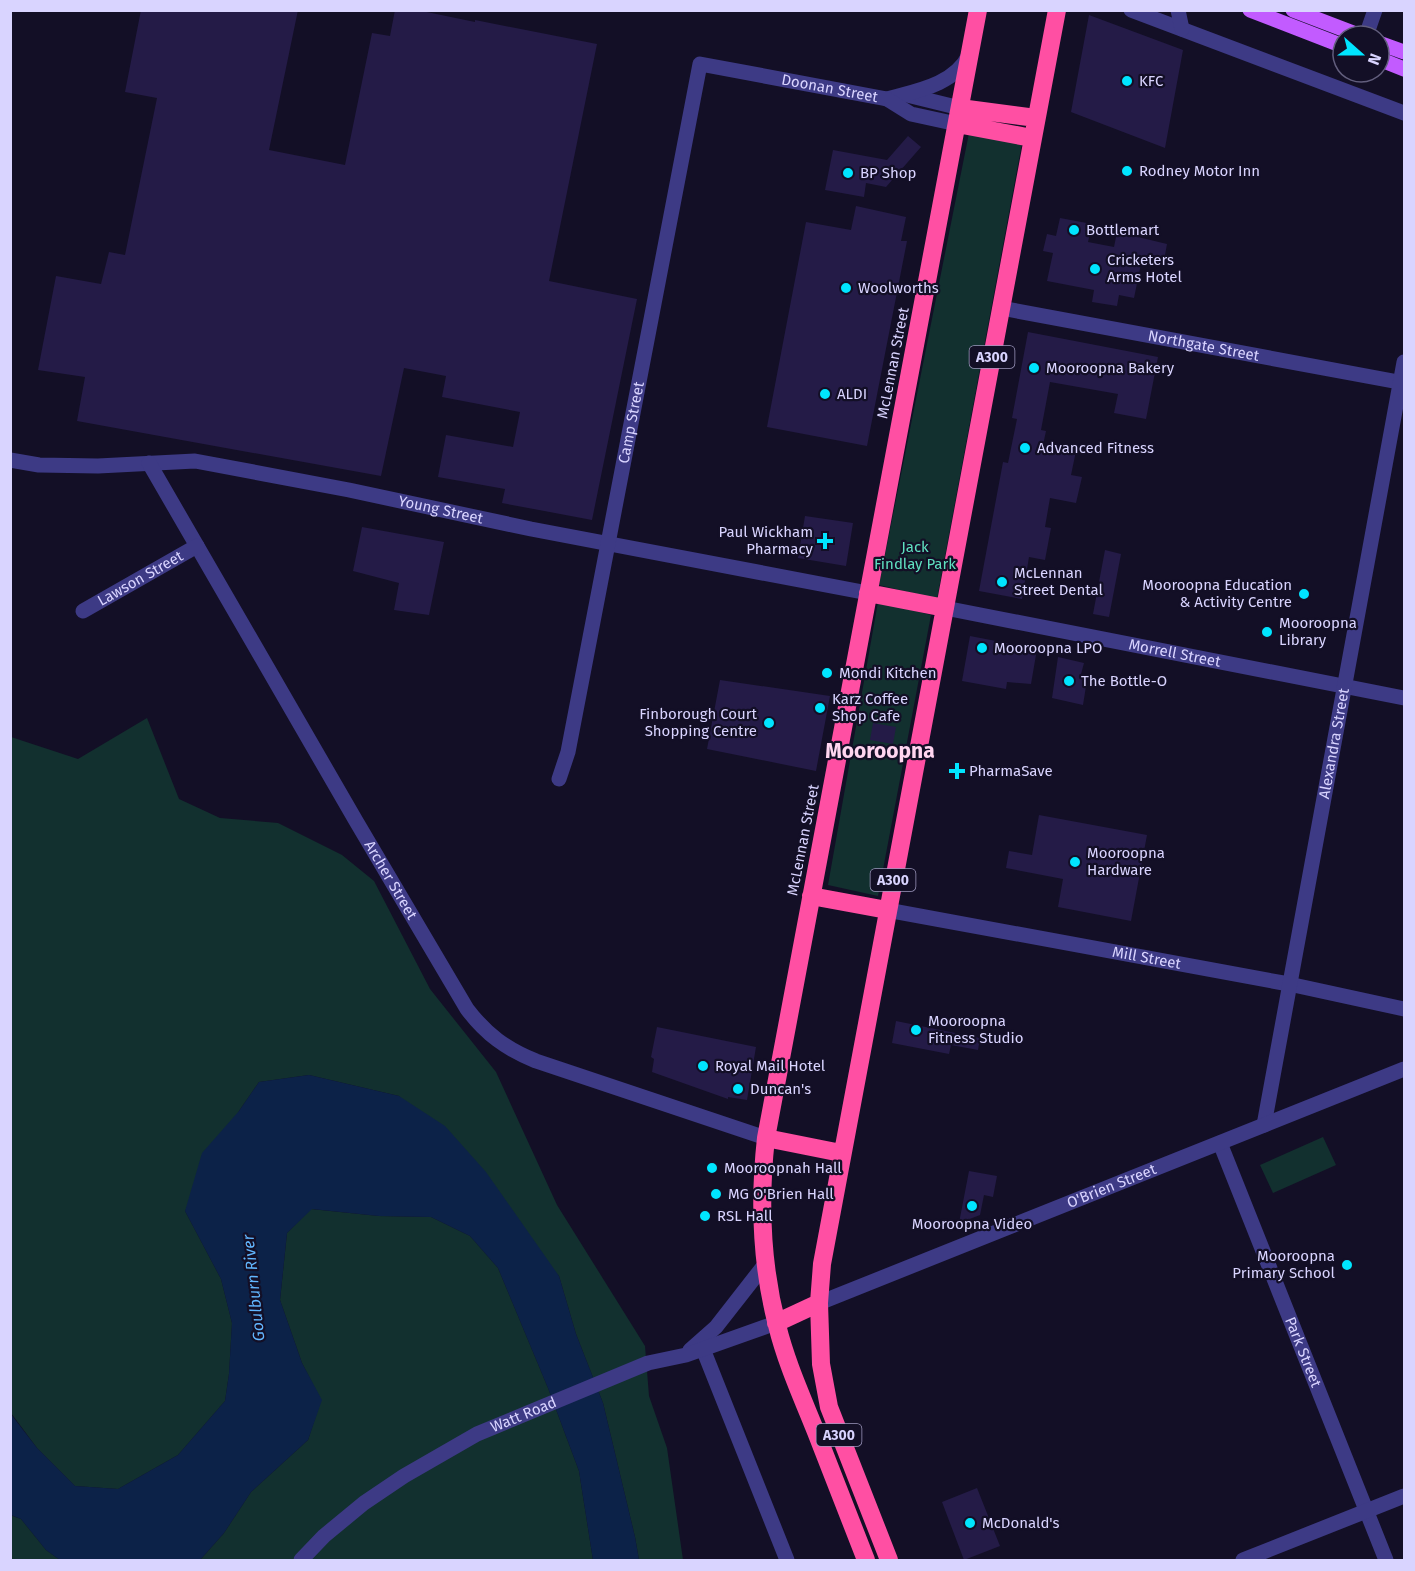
<svg xmlns="http://www.w3.org/2000/svg" width="1415" height="1571" viewBox="0 0 1415 1571" font-family="'Fira Sans',sans-serif">
	<style>
		.green { fill: #12302f }
		.water { fill: #0c2248 }
		.building { fill: #241b47 }
		.lines { fill: none; stroke-linecap: round; stroke-linejoin: round }
		.minor { stroke: #3d3a85; stroke-width: 15 }
		.major { stroke: #c25bff; stroke-width: 15 }
		.highway { stroke: #ff4fa3; stroke-width: 18 }
		.poi-dot { fill: #00e5ff; stroke: #130f26; stroke-width: 2 }
		.labels { text-anchor: middle; stroke-width: 4.5; stroke-linejoin: round; paint-order: stroke }
		.shield { fill: #130f26; stroke: #9e99be; stroke-width: 1.5 }
		.shield-label { font-size: 14px; font-weight: bold; fill: #d9d4ff }
		.poi-label { font-size: 15px; fill: #d9d4ff; stroke: #130f26; text-anchor: start }
		.street-label { font-size: 15px; fill: #d9d4ff; stroke: #130f26 }
		.park-label { font-size: 15px; fill: #5fe0c0; stroke: #130f26 }
		.water-label { font-size: 16px; font-style: italic; fill: #62b6ff; stroke: #130f26 }
		.district-label { font-size: 21px; font-weight: bold; fill: #ffd6f0; stroke: #130f26 }
	</style>
	<rect width="100%" height="100%" fill="#130f26"/>
	<path class="green" d="M969 133 1022 143 937 599 879 585Z
		M878 602 931 615 878 896 828 885Z
		M147 718 179 799 220 818 278 823 342 855 374 881 430 989 496 1072 557 1205 645 1346 649 1396 667 1448 683 1560H639L635 1537 603 1403 576 1334 559 1276 399 1096 309 1075 259 1082 239 1111 185 1211 221 1279 232 1323 229 1374 225 1401 178 1455 118 1489 75 1486 37 1448 11 1413V737L78 759Z
		M1323 1137 1336 1165 1273 1193 1260 1165Z
		M311 1209 379 1216 431 1217 470 1236 498 1268 548 1388 579 1471 593 1560H200L224 1533 251 1492 308 1440 321 1400 302 1363 280 1300 287 1233Z
		M10 1515 21 1519 46 1550 60 1560H11Z"/>
	<path class="water" d="M309 1075 399 1096 445 1126 486 1172 559 1276 576 1334 603 1403 635 1537 639 1560H593L579 1471 548 1388 498 1268 470 1236 431 1217 379 1216 312 1209 287 1233 280 1300 302 1363 322 1400 308 1440 251 1492 224 1533 200 1560H60L46 1550 21 1519 11 1515 10 1413 37 1448 75 1486 118 1489 178 1455 225 1401 229 1374 232 1323 221 1279 185 1211 202 1153 239 1111 259 1082Z"/>
	<path class="building" d="M141 10H298L269 150 345 165 372 33 390 36 395 10H417L475 22V20L597 44 549 281 637 299 592 520 502 503 505 489 438 477 446 435 513 447 520 412 442 397 446 376 404 368 381 476 77 421 85 377 38 370 56 276 101 284 109 252 125 255 157 98 125 92Z
		M1089 15 1183 50 1165 148 1071 112Z
		M908 136 921 147 886 187 866 183 864 197 825 190 833 150 887 160Z
		M856 206 906 217 901 241H907L867 446 767 427 806 222 851 230Z
		M1060 218 1092 224 1088 242 1114 247 1117 232 1167 244 1163 266 1141 264 1134 298 1119 295 1117 306 1092 302 1094 290 1047 281 1053 253 1043 251 1047 234 1056 236Z
		M1028 332 1158 357 1146 419 1114 413 1118 394 1050 382 1041 430 1046 431 1043 445 1076 451 1071 475 1082 477 1076 503 1050 498 1045 527 1051 528 1045 560 1029 557 1022 599 979 591 1003 462 1008 463 1017 419 1012 418Z
		M805 516 853 523 846 566 798 558Z
		M362 527 444 542 429 615 394 610 399 583 353 571Z
		M1105 550 1121 554 1109 617 1093 614Z
		M970 636 1037 649 1031 684 1007 682 1006 689 962 681Z
		M1058 657 1084 663 1080 678 1087 680 1083 705 1052 698Z
		M720 680 830 696 816 771 707 749Z
		M873 723 896 727 893 744 870 740Z
		M1039 815 1147 835 1131 921 1058 907 1063 879 1006 868 1009 851 1032 855Z
		M896 1021 980 1038 978 1050 951 1045 949 1054 892 1043Z
		M657 1027 756 1047 747 1100 728 1097V1099L652 1072 654 1059 651 1057Z
		M969 1171 997 1176 993 1197 984 1195 980 1215 959 1223Z
		M977 1488 1000 1546 964 1560 942 1502Z"/>
	<g class="lines">
		<g class="minor">
			<path d="M1131 10 1404 113"/>
			<path d="M1178 10 1182 29"/>
			<path d="M1366 36 1375 10"/>
			<path d="M907 95 960 108"/>
			<path d="M887 99C916 91 954 85 969 55"/>
			<path id="s1" d="M1001 308 1404 383"/>
			<path id="s2" d="M10 460 39 465 98 466 195 461 349 490 531 529 868 593"/>
			<path id="s3" d="M149 463 356 821 467 1009C486 1034 506 1049 536 1061L766 1138"/>
			<path id="s4" d="M945 608 1404 698"/>
			<path id="s5" d="M83 611 197 546"/>
			<path id="s6" d="M559 779 568 752 700 64 887 99 911 114 957 124"/>
			<path id="s7" d="M887 910 1289 984 1404 1009"/>
			<path id="s8" d="M1264 1125 1404 362"/>
			<path id="s9" d="M1220 1143 1386 1560"/>
			<path id="s10" d="M819 1303 1404 1069"/>
			<path d="M703 1349 787 1560"/>
			<path d="M690 1350 716 1327 766 1263"/>
			<path id="s11" d="M301 1560 324 1536 364 1503 404 1476 477 1434 648 1363 686 1355 776 1323"/>
			<path d="M1243 1560 1404 1496"/>
		</g>
		<path class="major" d="M1250 10 1343 46
			M1293 10 1361 36
			M1379 43 1404 52
			M1379 59 1404 69"/>
		<path class="highway" d="M960 108 1036 118
			M957 124 1032 138
			M868 593 945 608
			M811 896 887 910
			M766 1138 841 1153
			M776 1323 819 1303
			M866 1560C850 1518 833 1475 816 1432 802 1397 786 1362 777 1325 761 1263 759 1201 766 1138L978 10
			M889 1560 829 1407 821 1364 819 1303 822 1264 1057 10"/>
	</g>
	<g class="poi-dot">
		<circle cx="1127" cy="81" r="6"/>
		<circle cx="1127" cy="171" r="6"/>
		<circle cx="848" cy="173" r="6"/>
		<circle cx="1074" cy="230" r="6"/>
		<circle cx="1095" cy="269" r="6"/>
		<circle cx="846" cy="288" r="6"/>
		<circle cx="1034" cy="368" r="6"/>
		<circle cx="825" cy="394" r="6"/>
		<circle cx="1025" cy="448" r="6"/>
		<path d="M822 532h6v6h6v6h-6v6h-6v-6h-6v-6h6z"/>
		<circle cx="1002" cy="582" r="6"/>
		<circle cx="1304" cy="594" r="6"/>
		<circle cx="1267" cy="632" r="6"/>
		<circle cx="982" cy="648" r="6"/>
		<circle cx="827" cy="673" r="6"/>
		<circle cx="1069" cy="681" r="6"/>
		<circle cx="820" cy="708" r="6"/>
		<circle cx="769" cy="723" r="6"/>
		<path d="M954 762h6v6h6v6h-6v6h-6v-6h-6v-6h6z"/>
		<circle cx="1075" cy="862" r="6"/>
		<circle cx="916" cy="1030" r="6"/>
		<circle cx="703" cy="1066" r="6"/>
		<circle cx="738" cy="1089" r="6"/>
		<circle cx="712" cy="1168" r="6"/>
		<circle cx="716" cy="1194" r="6"/>
		<circle cx="972" cy="1206" r="6"/>
		<circle cx="705" cy="1216" r="6"/>
		<circle cx="1347" cy="1265" r="6"/>
		<circle cx="970" cy="1523" r="6"/>
	</g>
	<g class="labels">
		<g class="shield">
			<rect x="969.5" y="346" width="45" height="22" rx="4.5"/>
			<rect x="870.5" y="869" width="45" height="22" rx="4.5"/>
			<rect x="816.5" y="1424" width="45" height="22" rx="4.5"/>
		</g>
		<g class="shield-label">
			<text x="992" y="362">A300</text>
			<text x="893" y="885">A300</text>
			<text x="839" y="1440">A300</text>
		</g>
		<g class="poi-label">
			<text x="1139" y="86">KFC</text>
			<text x="1139" y="176">Rodney Motor Inn</text>
			<text x="860" y="178">BP Shop</text>
			<text x="1086" y="235">Bottlemart</text>
			<text x="1107" y="265">Cricketers<tspan x="1107" dy="17">Arms Hotel</tspan></text>
			<text x="858" y="293">Woolworths</text>
			<text x="1046" y="373">Mooroopna Bakery</text>
			<text x="837" y="399">ALDI</text>
			<text x="1037" y="453">Advanced Fitness</text>
			<text x="813" y="537" text-anchor="end">Paul Wickham<tspan x="813" dy="17">Pharmacy</tspan></text>
			<text x="1014" y="578">McLennan<tspan x="1014" dy="17">Street Dental</tspan></text>
			<text x="1292" y="590" text-anchor="end">Mooroopna Education<tspan x="1292" dy="17">&amp; Activity Centre</tspan></text>
			<text x="1279" y="628">Mooroopna<tspan x="1279" dy="17">Library</tspan></text>
			<text x="994" y="653">Mooroopna LPO</text>
			<text x="839" y="678">Mondi Kitchen</text>
			<text x="1081" y="686">The Bottle-O</text>
			<text x="832" y="704">Karz Coffee<tspan x="832" dy="17">Shop Cafe</tspan></text>
			<text x="757" y="719" text-anchor="end">Finborough Court<tspan x="757" dy="17">Shopping Centre</tspan></text>
			<text x="969" y="776">PharmaSave</text>
			<text x="1087" y="858">Mooroopna<tspan x="1087" dy="17">Hardware</tspan></text>
			<text x="928" y="1026">Mooroopna<tspan x="928" dy="17">Fitness Studio</tspan></text>
			<text x="715" y="1071">Royal Mail Hotel</text>
			<text x="750" y="1094">Duncan's</text>
			<text x="724" y="1173">Mooroopnah Hall</text>
			<text x="728" y="1199">MG O'Brien Hall</text>
			<text x="717" y="1221">RSL Hall</text>
			<text x="972" y="1229" text-anchor="middle">Mooroopna Video</text>
			<text x="1335" y="1261" text-anchor="end">Mooroopna<tspan x="1335" dy="17">Primary School</tspan></text>
			<text x="982" y="1528">McDonald's</text>
		</g>
		<g class="street-label">
			<text dy="5" stroke="none"><textPath href="#s6" startOffset="861">Doonan Street</textPath></text>
			<text dy="5" stroke="none"><textPath href="#s1" startOffset="206">Northgate Street</textPath></text>
			<text transform="translate(893 363) rotate(-79)" y="5">McLennan Street</text>
			<text dy="5" stroke="none"><textPath href="#s6" startOffset="364">Camp Street</textPath></text>
			<text dy="5" stroke="none"><textPath href="#s2" startOffset="436">Young Street</textPath></text>
			<text dy="5" stroke="none"><textPath href="#s5" startOffset="66">Lawson Street</textPath></text>
			<text dy="5" stroke="none"><textPath href="#s4" startOffset="234">Morrell Street</textPath></text>
			<text dy="5" stroke="none"><textPath href="#s8" startOffset="388">Alexandra Street</textPath></text>
			<text transform="translate(803 840) rotate(-79)" y="5">McLennan Street</text>
			<text dy="5" stroke="none"><textPath href="#s3" startOffset="482">Archer Street</textPath></text>
			<text dy="5" stroke="none"><textPath href="#s7" startOffset="264">Mill Street</textPath></text>
			<text dy="5" stroke="none"><textPath href="#s10" startOffset="315">O'Brien Street</textPath></text>
			<text dy="5" stroke="none"><textPath href="#s9" startOffset="225">Park Street</textPath></text>
			<text dy="5" stroke="none"><textPath href="#s11" startOffset="268">Watt Road</textPath></text>
		</g>
		<g class="park-label">
			<text x="915" y="552">Jack<tspan x="915" dy="17">Findlay Park</tspan></text>
		</g>
		<g class="water-label">
			<text transform="translate(253 1288) rotate(-96)" y="6">Goulburn River</text>
		</g>
		<g class="district-label">
			<text x="880" y="758">Mooroopna</text>
		</g>
	</g>
	<rect width="1415" height="1571" fill="none" stroke="#d9d4ff" stroke-width="24"/>
	<g transform="translate(1361 54) rotate(111)"><circle r="28" fill="#130f26" stroke="#625e7d" stroke-width="1.5"/>
	<path d="M0-4.5L10 22L0 15L-10 22Z" fill="#00e5ff"/>
	<text y="-9" font-size="16" font-weight="bold" text-anchor="middle" fill="#d9d4ff">N</text>
	</g>
</svg>
